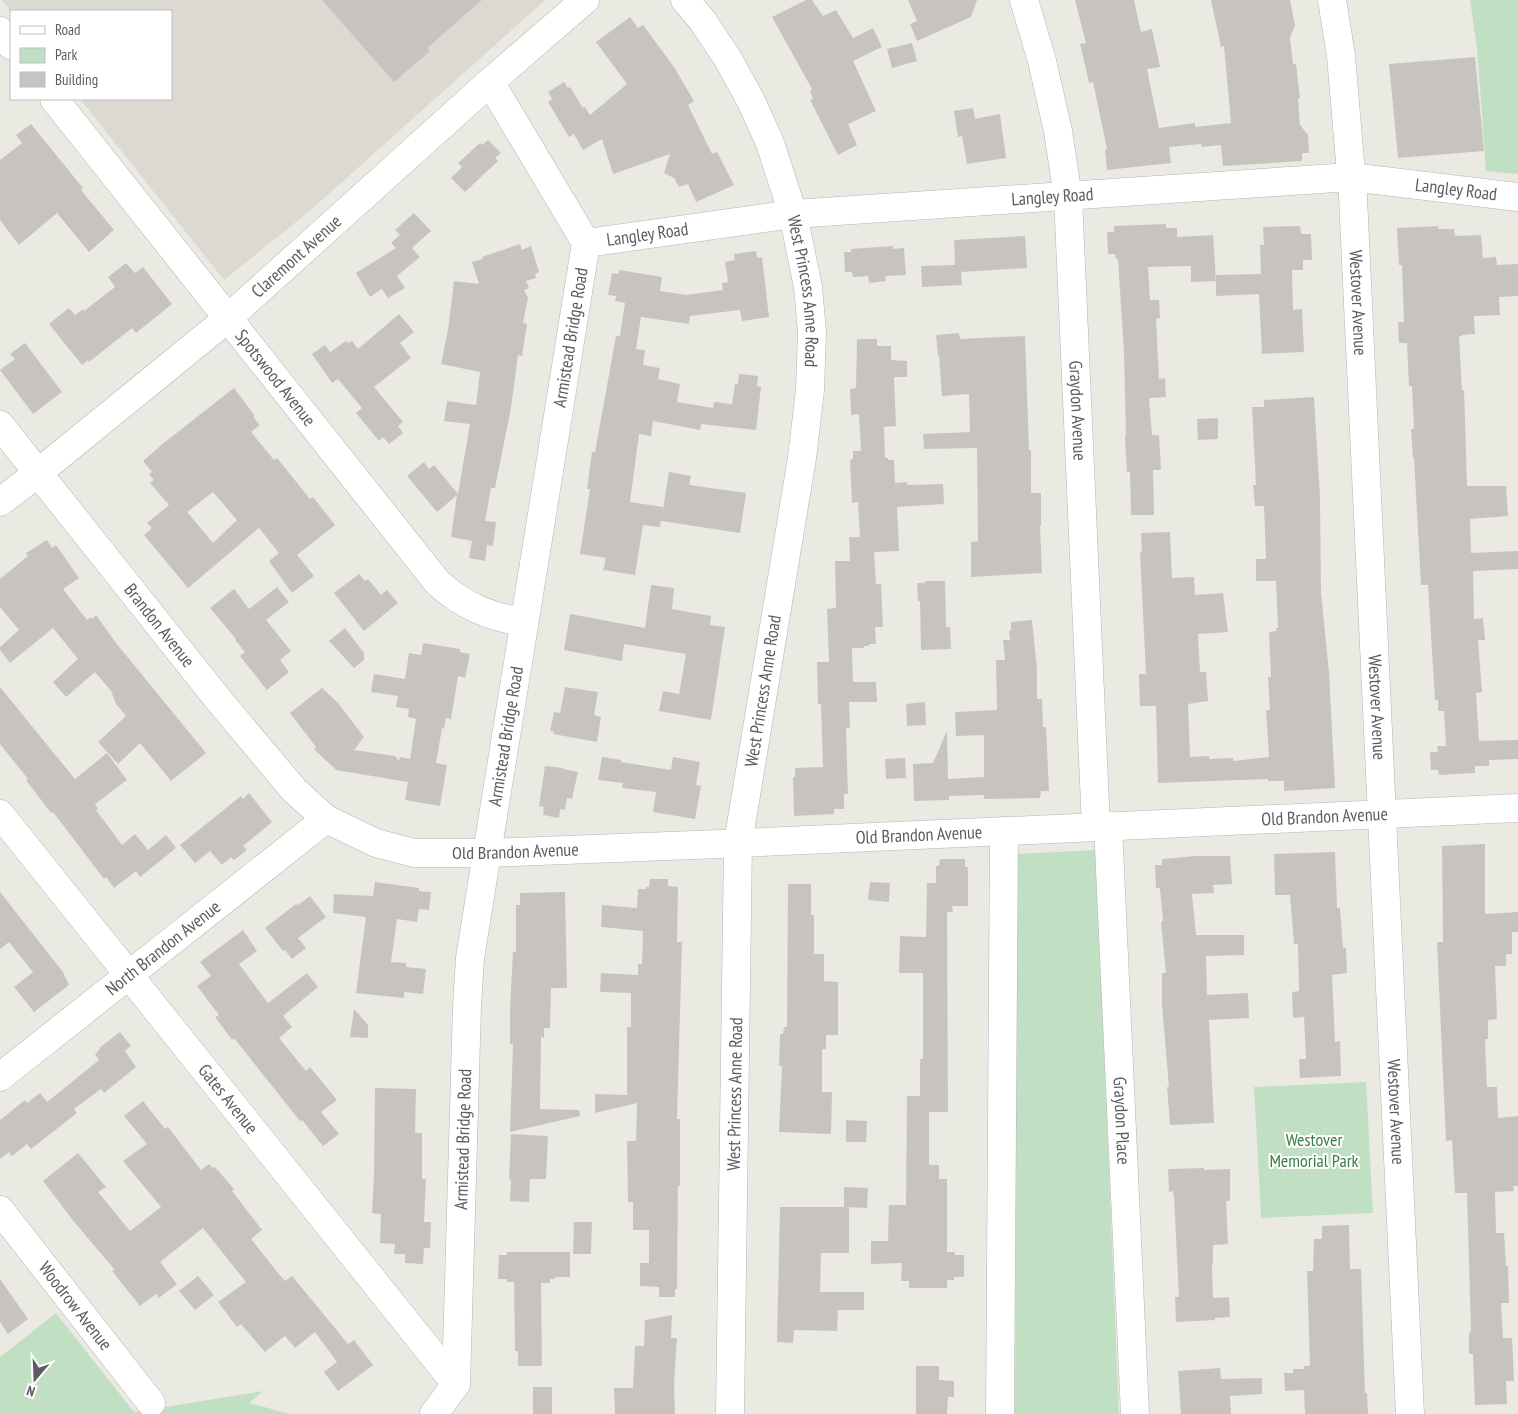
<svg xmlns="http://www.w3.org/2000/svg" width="1518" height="1414" viewBox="0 0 1518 1414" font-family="'PT Sans Narrow',sans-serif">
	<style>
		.education { fill: #dbd9d1 }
		.green { fill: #c1e0c3 }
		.building { fill: #c7c4bf; fill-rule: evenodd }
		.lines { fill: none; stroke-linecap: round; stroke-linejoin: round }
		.minor-casing { stroke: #b3b4b8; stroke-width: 29 }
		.minor { stroke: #fff; stroke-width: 28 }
		.labels { text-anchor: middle; stroke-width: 4; stroke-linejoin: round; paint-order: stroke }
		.street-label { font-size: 18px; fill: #5b5d61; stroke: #fff }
		.park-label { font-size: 18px; fill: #3e7c45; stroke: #fff }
	</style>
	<rect width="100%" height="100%" fill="#ebeae2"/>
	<path class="education" d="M2 0H545L312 209 224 280 80 99H171V11L11 12Z"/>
	<path class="green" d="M1470 0H1518V174L1486 171 1477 48Z
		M1096 850 1119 1414H1015L1017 854Z
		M1366 1082 1373 1213 1261 1218 1254 1087Z
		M56 1313 134 1412 263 1391 249 1403 290 1414H0V1357Z"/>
	<path class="building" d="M322 0H482L427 48 430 51 394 82Z
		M806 0H812L823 16 836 10 853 38 873 28 882 47 853 61 876 111 848 124 857 145 838 155 810 100 813 99 810 91 812 89 772 17Z
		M908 0H977L971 17 917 41 910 24 917 21Z
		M1075 0H1134L1141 32 1152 29 1160 67 1147 69 1159 128 1195 123V127L1231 123 1224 46 1221 47 1211 0H1290L1295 25 1290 38 1293 64H1296L1300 98 1298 99 1300 125 1308 135 1309 153H1302V161L1223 166 1221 145 1202 147 1201 144 1169 147 1171 163 1107 170 1105 149H1107L1093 82 1089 83 1084 61 1080 44 1086 43Z
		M630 17 638 28 643 25 674 67 694 101 688 105 712 154 717 152 734 185 696 202 688 184 679 187 674 178 664 173 670 154 613 174 602 139 583 150 574 134 569 137 548 102 552 99 548 92 564 82 568 88 570 87 583 108 585 107 590 115 627 84 596 42Z
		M912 43 917 61 892 68 887 49Z
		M1475 57 1484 151 1398 158 1389 64Z
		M973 108 975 119 1000 114 1006 158 967 164 962 136 958 137 954 111Z
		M31 124 83 188 81 190 114 230 89 252 57 213 19 245 0 220V160L22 143 16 135Z
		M488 140 501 153 495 158 498 161 465 192 451 178 462 167 458 163 480 143 482 145Z
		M414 213 431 231 412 248 420 257 397 276 405 288 388 298 382 289 370 297 356 273 396 248 391 243 400 235 395 230Z
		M1166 224V228H1177V237L1213 235 1216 281 1215 275 1261 274 1260 245H1264L1263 227 1300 226 1301 234H1311L1312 260H1303V270H1292L1293 310 1302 309 1304 352 1262 354 1259 294 1216 296V281L1191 282V266L1148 267 1150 300H1159L1160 318 1156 319 1159 379 1165 378 1166 397 1149 398 1152 435H1159L1161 470H1153L1154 515H1131L1130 472H1127L1125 436H1126L1124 353 1118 259H1116L1115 254H1108L1107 232H1114V226Z
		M1438 226V229H1454L1455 236 1481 235 1483 258 1496 257 1497 265 1518 264V296L1499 297 1500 315 1474 316 1475 334 1462 335V336H1459L1462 390H1464L1465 420 1467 486H1506L1508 516 1470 519 1471 553 1518 551V569L1473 571 1474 619 1483 618 1485 640H1478L1482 692 1476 693 1479 741 1518 740V759L1489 760V766H1475V773L1439 775 1438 770H1431L1430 752H1438L1437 746H1446L1444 711H1438V700H1435L1428 585H1421L1414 458H1413L1411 429H1414L1412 386H1409L1407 343H1399L1398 322H1404L1402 265H1399L1397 228Z
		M1025 236 1027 268 961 272 962 285 922 287 921 266 955 265 954 240Z
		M520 244 522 250 531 246 539 272 535 274 536 278 526 281 529 288 524 290 528 298 523 323 527 324 522 356 518 355 511 408 495 488H491L485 521 496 522 493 546 487 545 485 561 469 558 472 541 451 537 457 495 437 512 407 476 424 462 429 469 434 465 458 494 470 424 444 421 447 401 476 405 480 372 441 364 448 330 454 281 479 284 472 262 483 259 482 257Z
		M893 246V249L904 248 906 275 885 276 886 281 869 283 868 276 853 277 852 272H845L844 252H851V249Z
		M756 251 757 258 762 257 769 317 742 321 740 310 690 316 689 324 641 317 636 349 645 350 643 365 660 368 658 379 680 384 677 402 713 408 714 402 732 404 735 384H738L739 374 758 376 757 386 761 387 756 430 701 424 700 430 653 421 651 436 639 434 630 502 663 507 660 527 643 525 635 575 603 570 606 558 580 554 590 489H587L592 452H595L616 336H620L625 303 615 301 616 296 608 295 612 273 619 274V270L662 277 660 291 686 295 723 290 722 283 728 282 725 262 735 260 734 254Z
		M126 263 135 273 143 267 172 304 136 333 132 328 89 362 88 360 82 365 49 324 69 308 75 315 83 309 84 311 115 287 108 277Z
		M399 314 414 332 400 343 411 358 374 387 403 422 398 426 403 433 389 444 383 437 379 441 356 413 362 408 338 379 332 383 312 354 325 345 330 352 346 341 348 343 352 341 358 349Z
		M959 333 960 339 1025 336 1029 450H1031V493H1041V526H1040L1042 573 971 577V542L978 541 977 448 924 449 923 434 970 432 969 394 942 396 939 356H938L936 335Z
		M857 339H877V346H891V360L907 361V377H894L896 426 884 427 885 458H888V460H894L895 483 907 482V485L943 484 944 504 897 507 899 551 874 552 876 584H881L883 627H875L876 644H869V646H864V648H852L853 682H876L877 702H849L850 728H846L848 794H844V809H834V814L794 816 793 777H795V768L823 767 821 704H818L817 662H829L827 609 836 608 835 561H850L849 537H860L858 502 852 503 850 460 853 459V451H861L859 414 851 415 850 389 856 388Z
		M25 343 62 392 33 414 0 370 15 359 10 354Z
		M234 388 255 416 253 417 260 425 251 432 274 460 277 458 310 499 313 497 335 525 297 555 314 576 292 593 269 561 279 553 259 528 188 588 144 535 152 528 147 523 169 505 150 483 154 480 149 474 152 472 143 461 165 442ZM213 492 237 520 213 543 187 512Z
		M1314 397 1320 498 1321 593 1329 672 1335 788 1284 791V781H1268V779L1158 783 1156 706H1140L1139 674H1146L1140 552 1142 553 1141 533 1170 532 1172 578 1194 577 1195 595 1223 593 1228 632 1198 634 1200 672H1206L1208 701 1188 704 1190 757 1209 756V759L1233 758V761L1269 757 1266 710H1270L1268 677H1271L1269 632 1276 631V628H1278L1276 581H1256V559H1266L1264 506H1255L1253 485H1256L1252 407H1264V400Z
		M1218 418V439L1198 440 1197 419Z
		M669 472 691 476 689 485 746 493 740 533 661 521Z
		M47 540 52 548 56 545 79 578 63 589 87 620 91 617 92 619 96 615 116 643 206 753 171 781 140 743 118 764 98 742 126 716 116 704 111 691 95 672 66 697 53 682 78 659 53 628 10 663 0 650V647L19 630 0 607V579L28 556 26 553Z
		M359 574 365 581 368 579 381 595 387 590 398 603 364 631 334 593Z
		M925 581H945L946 627H950L951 649 921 650 920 601H918L917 583H925Z
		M651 585 674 588 672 609 711 616 710 625 725 627 711 720 659 711 663 691 679 694 686 654 624 644 622 661 564 650 570 614 645 628Z
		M277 587 289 602 266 620 291 651 280 660 289 672 267 690 240 656 245 652 235 640 236 639 210 608 234 589 249 609Z
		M1032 620 1037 669V699H1042L1043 727H1046L1049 791H1041L1040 798 984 799V795L949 796V800L914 801 913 764 933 763 947 731 948 779 984 777V735L956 736 955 712 997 710 996 660H1005L1003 640H1010L1009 631 1011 630V622Z
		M345 628 364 653V660L354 668 329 641Z
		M423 643 460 649V652L470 654 465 678 458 676 451 719 446 718 444 729 442 728 436 763 447 765 440 806 405 800 408 782 336 770 314 749 316 747 290 713 322 688 338 703 364 737 354 750 395 756 399 761 400 757 410 759 416 719 408 717 409 709 396 707 398 696 371 692 374 674 405 679 409 653 421 655Z
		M0 687 75 779 107 753 127 780 95 804 98 809 96 810 122 845 135 834 148 850 166 835 176 848 140 877 136 871 114 888 106 877 104 879 53 812 51 813 26 780 28 779 0 744Z
		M565 687 598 692 594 715 601 717 597 742 553 734 554 731H550L554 712 560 713Z
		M925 702 926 725 907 726 906 704Z
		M602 757 621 760V762L671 770 673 757 700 762 696 785 701 786 695 819 653 812 656 792 622 788 623 783 598 780Z
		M905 758 906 778 886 779 885 759Z
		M545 766 563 768V769L578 772 572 799 567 798 565 810 560 809 559 818 543 815 544 807 539 806Z
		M249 793 272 822 243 846 247 850 234 860 231 857 222 865 210 851 195 863 180 845 241 796 243 799Z
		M1485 844V914L1518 912V932H1512V954H1506V966H1495L1497 1019 1488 1020V1039H1485L1487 1087H1497L1498 1118 1518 1116V1186H1513L1514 1191 1495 1192 1496 1233H1504L1506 1266H1508L1509 1303H1501L1503 1338H1512L1514 1381H1506L1507 1404 1475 1405 1473 1354H1469V1334L1471 1331 1467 1193H1455L1452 1140 1446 1141 1437 942H1443L1442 846Z
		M1335 852 1337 908H1340L1343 948H1346L1347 973 1332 975 1335 1042 1340 1041 1341 1076 1300 1078 1299 1059H1306L1304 1017 1293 1018 1292 992 1299 991 1298 944H1294L1290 895H1275L1274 854Z
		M1196 856H1230L1232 884 1213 885 1214 893 1192 894 1196 935H1244V955L1206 956 1207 995 1248 993 1249 1018 1209 1020 1214 1123 1170 1125 1167 1087H1169L1162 1005V973H1166L1161 922 1163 921 1160 888H1156L1155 865H1162V859Z
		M940 859H965V867H968V906H952L953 912H947L948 1112H929V1165H939V1179H947V1252H955V1255H964V1277H954V1280H947V1288H909V1281H901L902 1263 871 1264V1241H888L889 1205H906L907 1096H920V1059H923V973H899L900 936 926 937 927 883H936V866H939Z
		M650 879H668V886L678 887 677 942H682L677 1119H680V1186H678L677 1289H675V1297H659V1287L640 1286V1263H649V1230H633V1202H628L627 1141H636L637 1103 595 1113V1094L627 1095V1027H631V993L600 992 601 973 638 975V964H642L643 931 601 927 602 905 637 908 638 889H646V887H649Z
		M375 882 419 888V891L431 892 429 910 419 909 417 922 397 919 391 962 406 963V967L426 969 423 994 404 992V998L356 993 366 917 333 913 334 894 373 896Z
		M870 882 890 883 889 902 868 900Z
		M788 884H811V915H814V954H824V981L838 982V1035H826V1049H822V1092H832L831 1134 779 1132 782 1066H779L780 1034H783L784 1027H787Z
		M0 892 63 972 69 985 34 1012 14 987 33 972 9 942 0 949Z
		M565 892 567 988H551L550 1028H544V1038L541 1037 540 1109 579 1110 580 1116 510 1132 513 1044H510V1009L513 952H516V905H520V893Z
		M310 896 326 917 298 938 306 948 292 959 285 950 283 951 265 928 296 904 298 905Z
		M243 930 257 951 239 964 268 1003 307 973 318 987 283 1016 292 1027 279 1038 306 1071 310 1067 337 1100 321 1112 339 1134 323 1146 302 1120 300 1121 234 1038 232 1040 215 1017 219 1015 197 986 211 976 200 962Z
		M354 1009 368 1025V1038L350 1037Z
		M120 1032 131 1046 125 1051 136 1067 104 1093 101 1089 74 1109 77 1113 31 1149 27 1144 12 1156 9 1152 0 1159V1120L25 1100 27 1103 40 1093 47 1102 99 1060 95 1054 100 1049 99 1048Z
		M375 1088 416 1089 415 1133H422V1179H426L424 1222H431L430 1248H424L423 1264 405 1263V1254H394L395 1244 380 1243 381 1214 372 1213 374 1176Z
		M143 1101 165 1129 168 1127 201 1170 209 1164 213 1168 215 1167 234 1189 232 1191 262 1230 251 1239 278 1273 285 1281 292 1276 348 1344 354 1340 373 1365 338 1391 324 1372 337 1362 315 1332 295 1348 285 1336 265 1352 241 1324 237 1327 218 1302 246 1282 203 1228 160 1262 177 1284 159 1298 156 1294 140 1306 112 1271 115 1270 75 1223 43 1181 78 1153 106 1187 98 1192 130 1231 161 1207 123 1161 147 1144 124 1116Z
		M846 1120 867 1121 866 1142H846Z
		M511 1134 548 1136 546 1179H530L529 1202 510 1201 511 1179 509 1180Z
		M1204 1168V1170L1230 1169V1201H1226L1228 1244 1213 1245V1264H1212L1213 1298 1229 1297 1230 1317 1215 1318V1320L1176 1322 1175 1297H1179L1174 1196 1173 1191 1169 1192 1168 1169Z
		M844 1187 868 1188 867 1208 844 1207Z
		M780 1207H849V1253H821L820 1292H864V1310H838L837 1331 794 1330 793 1343 777 1342Z
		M574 1222H592L591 1254H573Z
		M1349 1225 1350 1269H1361L1365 1393H1367L1368 1414H1305L1304 1390 1285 1391 1284 1373H1293V1369H1304V1366H1310L1307 1271H1313L1314 1239H1322V1226Z
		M507 1252H570V1277H555V1279H550V1283H541L542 1366H518V1351H515L514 1282H507V1279H498L499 1255H507Z
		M198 1276 214 1295 195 1310 179 1291Z
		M0 1279 28 1319 8 1334 0 1322Z
		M672 1315 671 1338H677L674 1385 675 1414H615L614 1388H633L635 1346H644L645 1320Z
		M916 1366H939V1380L954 1381V1397H948L947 1414H916Z
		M1220 1368 1221 1379 1262 1378V1394L1230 1396 1231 1414H1181L1178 1371Z
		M533 1387H552V1414H533Z"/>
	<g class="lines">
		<defs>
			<g id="minor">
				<path id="s1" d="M685 0 702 20 728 59 751 101 770 143 793 214 808 287 812 332 810 390 802 458 738 843 730 1414"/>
				<path id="s2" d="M1024 0 1042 61 1058 131 1068 197 1096 827"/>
				<path id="s3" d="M1332 0 1341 56 1353 197 1410 1414"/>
				<path d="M0 31 11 45"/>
				<path id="s4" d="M54 99 438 583C464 606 489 617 524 622"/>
				<path id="s5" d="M586 243 793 214 1351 177 1518 197"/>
				<path id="s6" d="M0 425 217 698 294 790 326 819 376 843 414 853H487L720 844 1518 808"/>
				<path id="s7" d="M0 502 38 473 227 319 490 82 585 0"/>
				<path id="s8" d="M0 814 456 1384"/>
				<path id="s9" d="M1108 826 1135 1414"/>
				<path id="s10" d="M0 1077 326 819"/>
				<path id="s11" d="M0 1210 151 1403"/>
				<path id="s12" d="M434 1414 456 1384 467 1006 470 958 586 243 490 82"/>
				<path d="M1000 1414 1004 831"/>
			</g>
		</defs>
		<use href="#minor" class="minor-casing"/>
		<use href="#minor" class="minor"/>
	</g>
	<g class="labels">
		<g class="street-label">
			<text dy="6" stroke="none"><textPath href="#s5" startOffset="874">Langley Road</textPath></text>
			<text dy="6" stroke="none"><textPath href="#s5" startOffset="469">Langley Road</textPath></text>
			<text dy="6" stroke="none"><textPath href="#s5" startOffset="62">Langley Road</textPath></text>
			<text dy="6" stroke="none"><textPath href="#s7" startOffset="385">Claremont Avenue</textPath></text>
			<text dy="6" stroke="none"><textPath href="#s1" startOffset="320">West Princess Anne Road</textPath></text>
			<text dy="6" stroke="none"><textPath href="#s3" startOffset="304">Westover Avenue</textPath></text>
			<text dy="6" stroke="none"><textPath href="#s12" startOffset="1092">Armistead Bridge Road</textPath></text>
			<text dy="6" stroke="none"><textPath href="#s4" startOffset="356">Spotswood Avenue</textPath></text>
			<text dy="6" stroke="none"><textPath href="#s2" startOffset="416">Graydon Avenue</textPath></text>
			<text dy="6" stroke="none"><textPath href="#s6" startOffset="256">Brandon Avenue</textPath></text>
			<text transform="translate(763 691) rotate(-81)" y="6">West Princess Anne Road</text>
			<text dy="6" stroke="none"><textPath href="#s3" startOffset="709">Westover Avenue</textPath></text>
			<text dy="6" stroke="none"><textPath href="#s12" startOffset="688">Armistead Bridge Road</textPath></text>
			<text dy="6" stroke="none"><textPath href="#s6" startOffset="1518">Old Brandon Avenue</textPath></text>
			<text dy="6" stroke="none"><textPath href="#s6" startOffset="1112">Old Brandon Avenue</textPath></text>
			<text dy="6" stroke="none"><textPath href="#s6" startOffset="708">Old Brandon Avenue</textPath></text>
			<text dy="6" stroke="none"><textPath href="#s10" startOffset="208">North Brandon Avenue</textPath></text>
			<text transform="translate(735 1094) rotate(-89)" y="6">West Princess Anne Road</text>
			<text dy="6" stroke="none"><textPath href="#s8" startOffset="365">Gates Avenue</textPath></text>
			<text dy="6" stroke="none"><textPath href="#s3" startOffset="1114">Westover Avenue</textPath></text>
			<text dy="6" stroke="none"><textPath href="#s9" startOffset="295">Graydon Place</textPath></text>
			<text dy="6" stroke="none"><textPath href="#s12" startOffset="282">Armistead Bridge Road</textPath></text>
			<text dy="6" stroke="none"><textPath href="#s11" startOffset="122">Woodrow Avenue</textPath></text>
		</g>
		<g class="park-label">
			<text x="1314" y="1146">Westover<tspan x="1314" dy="21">Memorial Park</tspan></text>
		</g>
	</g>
	<rect x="10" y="10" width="162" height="90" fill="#ffffff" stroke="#bdbec0"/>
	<rect x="20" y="26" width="25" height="8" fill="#ffffff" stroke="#bdbec0"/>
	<text x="55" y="35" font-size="15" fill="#5b5d61">Road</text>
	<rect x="20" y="48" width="25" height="15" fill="#c1e0c3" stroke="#bdbec0"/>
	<text x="55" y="60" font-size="15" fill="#5b5d61">Park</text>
	<rect x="20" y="72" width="25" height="15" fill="#c7c4bf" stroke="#bdbec0"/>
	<text x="55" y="85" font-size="15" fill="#5b5d61">Building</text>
	<g transform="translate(35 1379) rotate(199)" stroke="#ffffff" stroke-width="4" paint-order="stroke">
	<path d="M0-4L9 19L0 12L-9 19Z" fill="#5b5d61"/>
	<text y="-8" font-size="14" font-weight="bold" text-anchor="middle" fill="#5b5d61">N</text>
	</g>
</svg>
